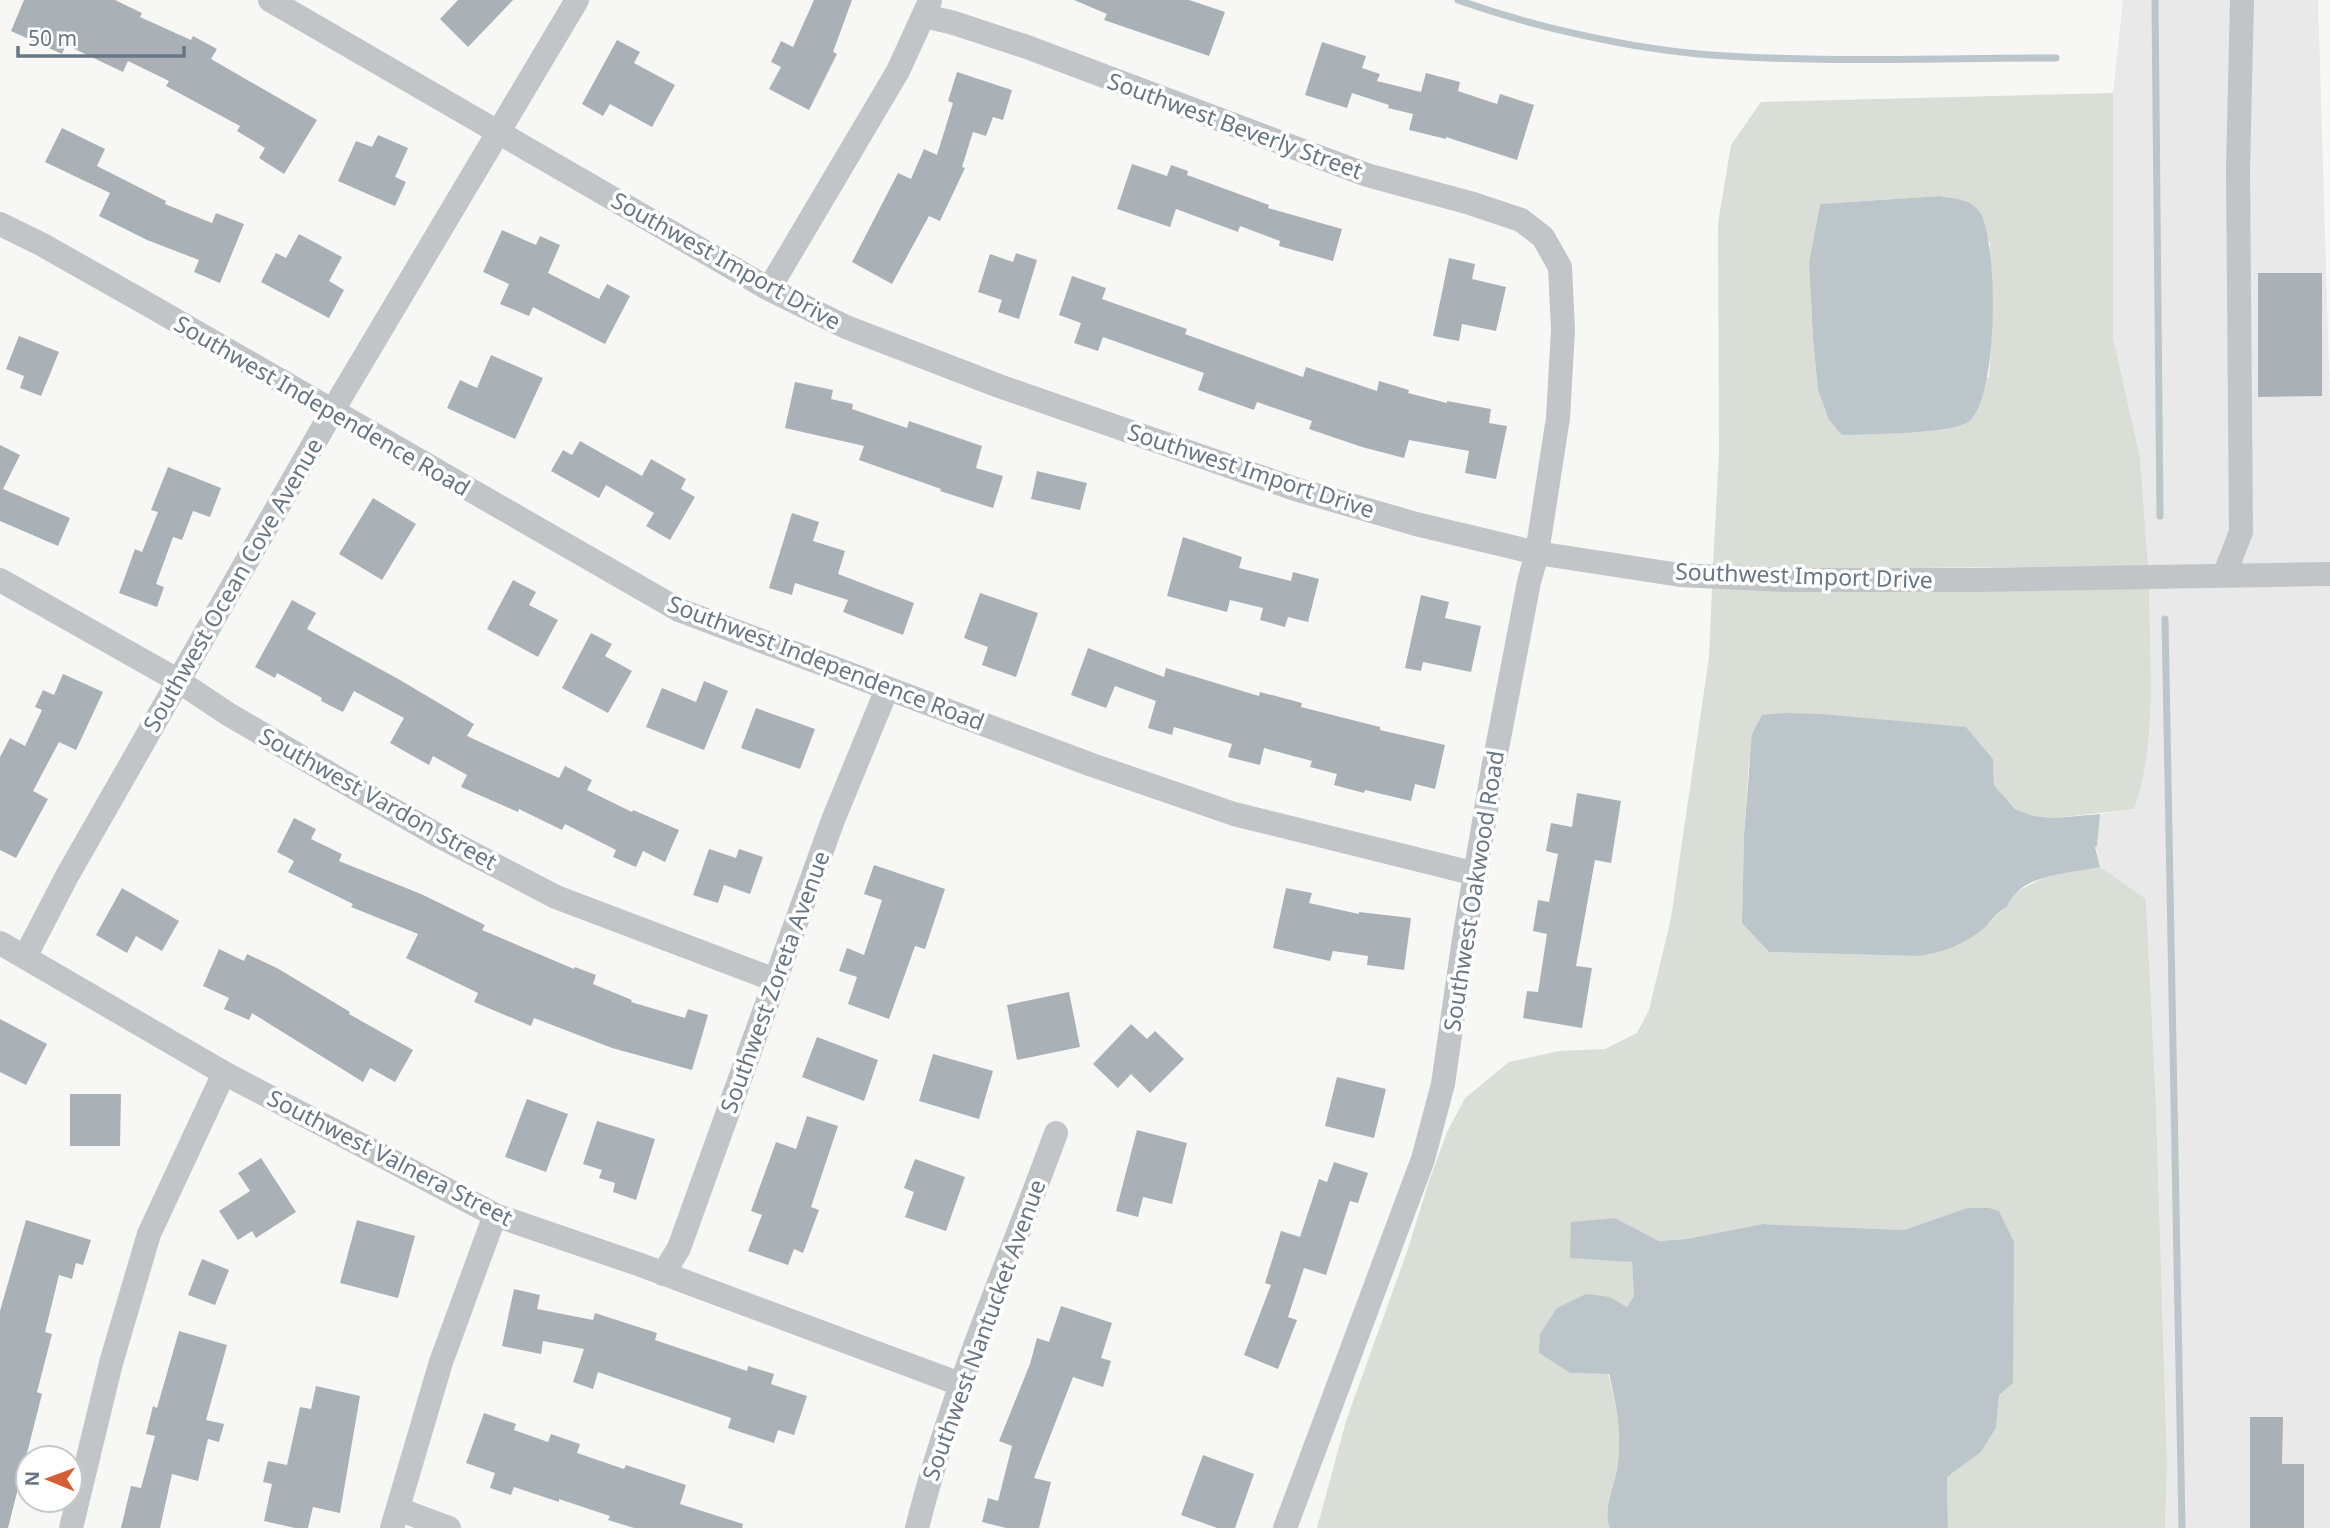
<svg xmlns="http://www.w3.org/2000/svg" width="2330" height="1528" viewBox="0 0 2330 1528" font-family="'Noto Sans',sans-serif">
	<style>
		.built { fill: #e8e9e8 }
		.green { fill: #d9ded6; fill-rule: evenodd }
		.water { fill: #bcc5ca }
		.lines { fill: none; stroke-linecap: round; stroke-linejoin: round }
		.stream { stroke: #bcc5ca; stroke-width: 7 }
		.building { fill: #aab1b6 }
		.minor { stroke: #c1c5c8; stroke-width: 24 }
		.labels { text-anchor: middle; stroke-width: 7; stroke-linejoin: round; paint-order: stroke }
		.street-label { font-size: 23px; fill: #697784; stroke: #fff }
	</style>
	<rect width="100%" height="100%" fill="#f7f8f5"/>
	<path class="built" d="M2123 0H2318L2330 401V563L2148 566 2140 457 2113 338V93Z
		M2330 586V1528H2165L2167 1464 2156 1104 2146 899 2100 867 2096 848 2092 847 2097 846 2100 814 2134 809 2151 681 2149 589Z"/>
	<path class="green" d="M2113 93V338L2140 457 2148 566 1783 569 1713 565 1719 453 1718 223 1731 145 1761 102ZM1940 196 1966 201 1990 243 1992 329 1989 377 1829 420 1818 390 1813 339 1809 263 1820 204Z
		M1712 588 2149 589C2150 657 2157 746 2134 809L2055 818 2033 816 2015 809 1994 785 1993 759 1966 727H1944L1749 762 1744 835 1742 923 1769 952 1917 956C1940 953 1964 942 1983 928 1992 922 1997 912 2007 907L2012 894 2049 875 2100 867 2146 899 2156 1104 2167 1464 2165 1528H1948L1947 1477 1981 1452 1996 1428 1999 1395 1989 1208H1967L1904 1230 1763 1224 1686 1239 1659 1241 1615 1218 1604 1259 1632 1262 1634 1296 1627 1307 1610 1297 1539 1353 1570 1373 1608 1374C1617 1407 1621 1428 1618 1462 1617 1482 1601 1508 1610 1528H1317L1346 1421 1407 1252 1429 1181 1447 1132 1465 1098 1509 1062 1559 1051 1605 1049 1637 1033 1649 1010 1671 918 1709 657Z"/>
	<path class="water" d="M1940 196C1954 199 1969 198 1979 211 1999 238 1999 402 1968 422 1951 434 1867 434 1842 435L1829 420 1818 390 1813 339 1809 263 1820 204Z
		M1784 713 1820 714 1966 727 1993 759 1994 785 2015 809 2033 816 2055 818 2100 814 2097 846 2095 847 2100 867C2070 874 2019 873 2007 907 1996 912 1992 921 1983 929 1963 945 1942 953 1917 956L1769 952 1742 923 1744 835 1752 734 1762 715Z
		M1967 1208H1989L1999 1211 2014 1242 2013 1383 1999 1395 1996 1428 1981 1452 1947 1477 1948 1528H1610C1601 1509 1617 1482 1618 1462 1621 1429 1617 1407 1609 1374L1570 1373 1539 1353 1540 1334 1557 1308 1586 1294 1610 1297 1627 1307 1634 1296 1632 1262 1570 1258 1571 1222 1615 1218 1659 1241 1686 1239 1763 1224 1904 1230Z"/>
	<g class="lines">
		<path class="stream" d="M1458 0C1534 27 1631 49 1711 55 1825 63 1943 58 2056 58
			M2155 0 2160 516
			M2165 619 2182 1528"/>
	</g>
	<path class="building" d="M24 0H115L142 13 140 17 191 40 193 36 217 49 211 59 317 120 284 174 259 158 265 148 237 131 240 126 166 86 169 81 128 61 123 72 66 45 62 54 11 31Z
		M458 0H513L468 47 440 19Z
		M814 0H852L833 52 837 54 809 110 769 89 781 67 771 62 781 41 793 47Z
		M1074 0H1189L1225 12 1209 56 1104 20 1107 14Z
		M617 40 640 52 634 63 675 85 652 127 610 104 603 116 582 104Z
		M1322 42 1366 56 1362 68 1380 74 1377 81 1421 92 1426 73 1460 82 1458 91 1497 104 1500 94 1534 105 1517 160 1446 137V139L1409 130 1413 114 1388 108 1389 105 1352 93 1347 108 1305 95Z
		M957 72 1012 90 1003 120 993 117 986 136 973 132 962 167 965 168 940 221 929 216 892 284 852 262 898 173 911 179 924 149 937 155 953 103 948 101Z
		M62 128 105 149 97 166 166 201 165 204 212 223 216 213 244 224 220 283 194 272 199 260 147 240 99 216 110 193 45 162Z
		M378 135 408 148 395 177 406 182 395 206 338 181 356 141 372 147Z
		M1132 164 1167 176 1171 165 1188 171 1187 175 1269 205 1268 208 1342 229 1333 261 1279 246 1280 241 1240 226 1238 232 1176 209 1170 227 1117 209Z
		M502 230 536 245 540 236 560 245 548 273 599 299 607 284 630 296 605 344 533 307 529 316 500 304 509 284 483 272Z
		M299 234 342 257 329 281 344 290 329 318 261 282 276 253 286 258Z
		M1016 253 1037 260 1019 319 998 312 1002 300 978 292 990 254 1013 262Z
		M1449 258 1475 264 1472 279 1506 287 1496 331 1462 324 1459 341 1433 336Z
		M2258 273H2322V396L2258 397Z
		M1072 276 1106 288 1102 299 1187 329 1185 334 1303 377 1306 367 1377 391 1379 381 1409 390 1408 393 1447 403V401L1491 409 1489 423 1507 426 1496 479 1465 473 1469 451 1409 440 1404 458 1362 447 1309 429 1312 421 1257 402 1254 410 1198 390 1204 373 1103 337 1098 351 1074 343 1081 323 1059 315Z
		M19 336 59 352 41 396 20 388 24 376 6 369Z
		M491 355 543 378 515 439 447 408 460 380 477 388Z
		M795 382 833 390 831 399 853 404 852 409 907 428 909 421 982 446 976 468 1003 476 993 508 940 491 941 489 859 460 864 446 785 428Z
		M580 441 642 476 651 459 686 479 681 489 695 497 670 540 646 526 654 513 606 485 599 498 551 471 563 450 572 455Z
		M0 445 20 455 3 489 70 518 58 546 0 521Z
		M168 467 221 488 210 517 193 511 182 540 173 537 156 584 164 587 157 607 119 593 135 549 142 552 158 512 151 510Z
		M1037 471 1087 483 1080 510 1031 499Z
		M373 498 416 524 382 580 339 554Z
		M792 513 819 522 813 541 845 551 838 574 914 603 903 635 843 612 848 600 795 583 792 595 769 588Z
		M1183 537 1242 557 1239 568 1291 581 1293 572 1319 579 1308 622 1288 617 1285 627 1260 620 1263 608 1230 600 1227 612 1167 596Z
		M513 580 536 592 529 605 558 620 538 657 487 629Z
		M980 593 1038 613 1016 677 982 665 988 647 964 638Z
		M1421 595 1449 602 1445 618 1481 626 1471 672 1423 662 1421 671 1405 668Z
		M292 600 316 613 307 629 400 680 474 724 467 736 559 778 565 766 592 780 587 790 632 812 633 810 679 830 665 862 643 851 636 867 613 857 616 850 565 824 562 830 519 809 518 812 461 787 467 775 433 756 429 765 390 743 404 718 354 691 343 712 321 701 322 698 277 673 275 678 255 667Z
		M591 633 612 644 605 656 632 671 608 713 562 688Z
		M1088 648 1164 677 1166 668 1259 696 1260 692 1302 703 1301 707 1380 727V730L1445 745 1435 789 1415 784 1411 801 1365 790 1364 793 1334 785 1337 774 1310 767 1312 761 1264 748 1260 765 1228 757 1232 744 1174 727 1172 735 1148 728 1156 701 1115 686 1106 708 1071 695Z
		M63 674 103 692 76 750 59 742 33 791 48 799 16 858 0 850V757L10 738 25 746 42 710 35 707 43 690 54 695Z
		M704 681 728 691 704 750 646 727 662 688 696 702Z
		M756 708 815 729 800 769 741 748Z
		M1577 793 1621 801 1611 863 1595 860 1576 966 1592 968 1582 1028 1523 1018 1527 991 1538 992 1547 934 1533 931 1538 900 1549 902 1558 854 1546 851 1551 823 1572 827Z
		M294 818 316 829 311 839 342 854 339 861 421 894 485 925 482 930 574 969 575 967 596 975 593 984 632 1000 631 1002 685 1018 688 1009 708 1015 692 1070 612 1048 534 1018 531 1026 474 1002 478 993 406 958 418 934 351 907 353 904 288 872 294 861 277 852Z
		M709 849 736 858 739 849 763 857 750 894 724 885 718 903 693 895Z
		M874 865 945 889 925 949 915 946 889 1019 848 1004 857 977 839 971 847 948 864 955 882 900 864 894Z
		M122 888 179 921 162 951 136 936 127 953 96 935Z
		M1286 888 1312 893 1309 903 1359 914V912L1411 918 1404 970 1367 965 1368 956 1333 951 1330 961 1273 948Z
		M219 949 244 961 247 954 277 968 350 1012 349 1014 413 1050 395 1082 370 1068 363 1082 252 1013 249 1020 224 1009 229 998 203 986Z
		M1069 992 1080 1047 1017 1060 1007 1005Z
		M0 1019 47 1044 26 1085 0 1072Z
		M1131 1024 1147 1039 1155 1031 1184 1059 1150 1093 1131 1074 1118 1088 1093 1064Z
		M817 1037 878 1060 864 1101 802 1077Z
		M933 1054 993 1071 979 1119 919 1101Z
		M1337 1077 1386 1089 1374 1138 1325 1126Z
		M70 1094H121L120 1146H70Z
		M527 1099 568 1114 546 1172 505 1157Z
		M807 1116 838 1126 811 1207 819 1210 803 1253 794 1249 788 1265 748 1251 762 1215 751 1211 776 1142 796 1149Z
		M597 1121 655 1139 636 1200 613 1192 615 1183 599 1178 602 1170 583 1164Z
		M1137 1130 1187 1143 1172 1204 1143 1197 1138 1217 1116 1211Z
		M261 1158 296 1212 256 1238 252 1231 238 1240 219 1211 250 1191 238 1173Z
		M915 1159 965 1177 946 1231 905 1217 914 1192 904 1188Z
		M1334 1162 1368 1173 1358 1203 1350 1201 1326 1275 1304 1268 1288 1317 1297 1320 1278 1369 1244 1355 1271 1285 1265 1283 1281 1231 1300 1237 1319 1179 1327 1182Z
		M26 1220 91 1240 83 1265 76 1263 72 1279 59 1275 45 1332 52 1334 37 1392 42 1394 8 1528H0V1311Z
		M357 1220 415 1236 398 1298 340 1283Z
		M202 1259 229 1270 215 1305 188 1295Z
		M514 1289 540 1295 537 1309 593 1320 595 1313 657 1333 655 1340 747 1371 748 1366 774 1374 771 1384 807 1396 794 1435 778 1430 774 1443 728 1428 731 1418 598 1372 593 1389 573 1382 584 1349 543 1341 541 1354 502 1346Z
		M1061 1306 1112 1323 1101 1358 1111 1361 1103 1387 1073 1377 1034 1478 1051 1482 1039 1528H1006L982 1522 988 1498 998 1501 1012 1446 999 1441 1030 1364 1037 1338 1049 1342Z
		M179 1331 227 1345 206 1420 224 1424 219 1442 208 1439 198 1481 172 1474 160 1528H121L131 1486 141 1488 155 1436 146 1434 153 1406 157 1408Z
		M316 1386 360 1396 340 1513 313 1507 308 1528H295L264 1521 272 1484 263 1482 268 1461 287 1465 300 1407 311 1409Z
		M484 1413 516 1424 514 1430 548 1442 551 1434 580 1444 577 1453 624 1469 626 1465 686 1485 680 1504 743 1524 742 1528H634L608 1520 610 1516 559 1499V1502L514 1487 511 1495 490 1488 495 1473 466 1463Z
		M2250 1417H2283L2282 1464H2304V1528H2250Z
		M1203 1455 1254 1474 1235 1528H1217L1181 1515Z"/>
	<g class="lines">
		<path class="minor" d="M270 0 769 289 846 327 999 386 1295 489 1416 524 1537 553 1680 575 1783 580H1974L2330 574
			M925 16 954 23 1027 47 1367 175 1470 203 1521 220 1543 237 1560 267 1563 330 1558 418 1537 553 1529 582 1493 769 1464 939 1443 1084 1423 1159 1285 1528
			M0 224 41 244 149 305 679 610 1092 765 1234 814 1476 874
			M769 289 898 71 930 1
			M2224 576 2241 532 2238 169 2242 0
			M0 580 177 680 228 714 337 778 439 836 556 897 775 980
			M0 943 224 1073 495 1215 638 1264 960 1384
			M25 957 67 876 333 410 577 0
			M663 1274 679 1248 833 820 887 689
			M398 1509 449 1528
			M71 1528 111 1363 149 1234 224 1073
			M392 1528 441 1362 495 1215
			M917 1528C951 1392 1008 1265 1056 1133"/>
	</g>
	<g class="labels">
		<g class="street-label">
			<text transform="translate(1235 126) rotate(20)" y="8">Southwest Beverly Street</text>
			<text transform="translate(726 261) rotate(29)" y="8">Southwest Import Drive</text>
			<text transform="translate(322 406) rotate(30)" y="8">Southwest Independence Road</text>
			<text transform="translate(1251 471) rotate(18)" y="8">Southwest Import Drive</text>
			<text transform="translate(1804 576) rotate(2)" y="8">Southwest Import Drive</text>
			<text transform="translate(233 585) rotate(-60)" y="8">Southwest Ocean Cove Avenue</text>
			<text transform="translate(826 663) rotate(21)" y="8">Southwest Independence Road</text>
			<text transform="translate(378 799) rotate(29)" y="8">Southwest Vardon Street</text>
			<text transform="translate(1474 891) rotate(-81)" y="8">Southwest Oakwood Road</text>
			<text transform="translate(775 982) rotate(-70)" y="8">Southwest Zoreta Avenue</text>
			<text transform="translate(390 1158) rotate(27)" y="8">Southwest Valnera Street</text>
			<text transform="translate(984 1330) rotate(-70)" y="8">Southwest Nantucket Avenue</text>
		</g>
	</g>
	<g transform="translate(49 1479) rotate(271)"><circle r="33" fill="#ffffff" stroke="#c3c9ce" stroke-width="2"/>
	<path d="M0-5L12 26L0 18L-12 26Z" fill="#d65e37"/>
	<text y="-10" font-size="19" font-weight="bold" text-anchor="middle" fill="#697784">N</text>
	</g>
	<path d="M18 46v10h166v-10" fill="none" stroke="#697784" stroke-width="3.5"/>
	<text x="28" y="46" font-size="21" fill="#697784" stroke="#ffffff" stroke-width="5" paint-order="stroke">50 m</text>
</svg>
